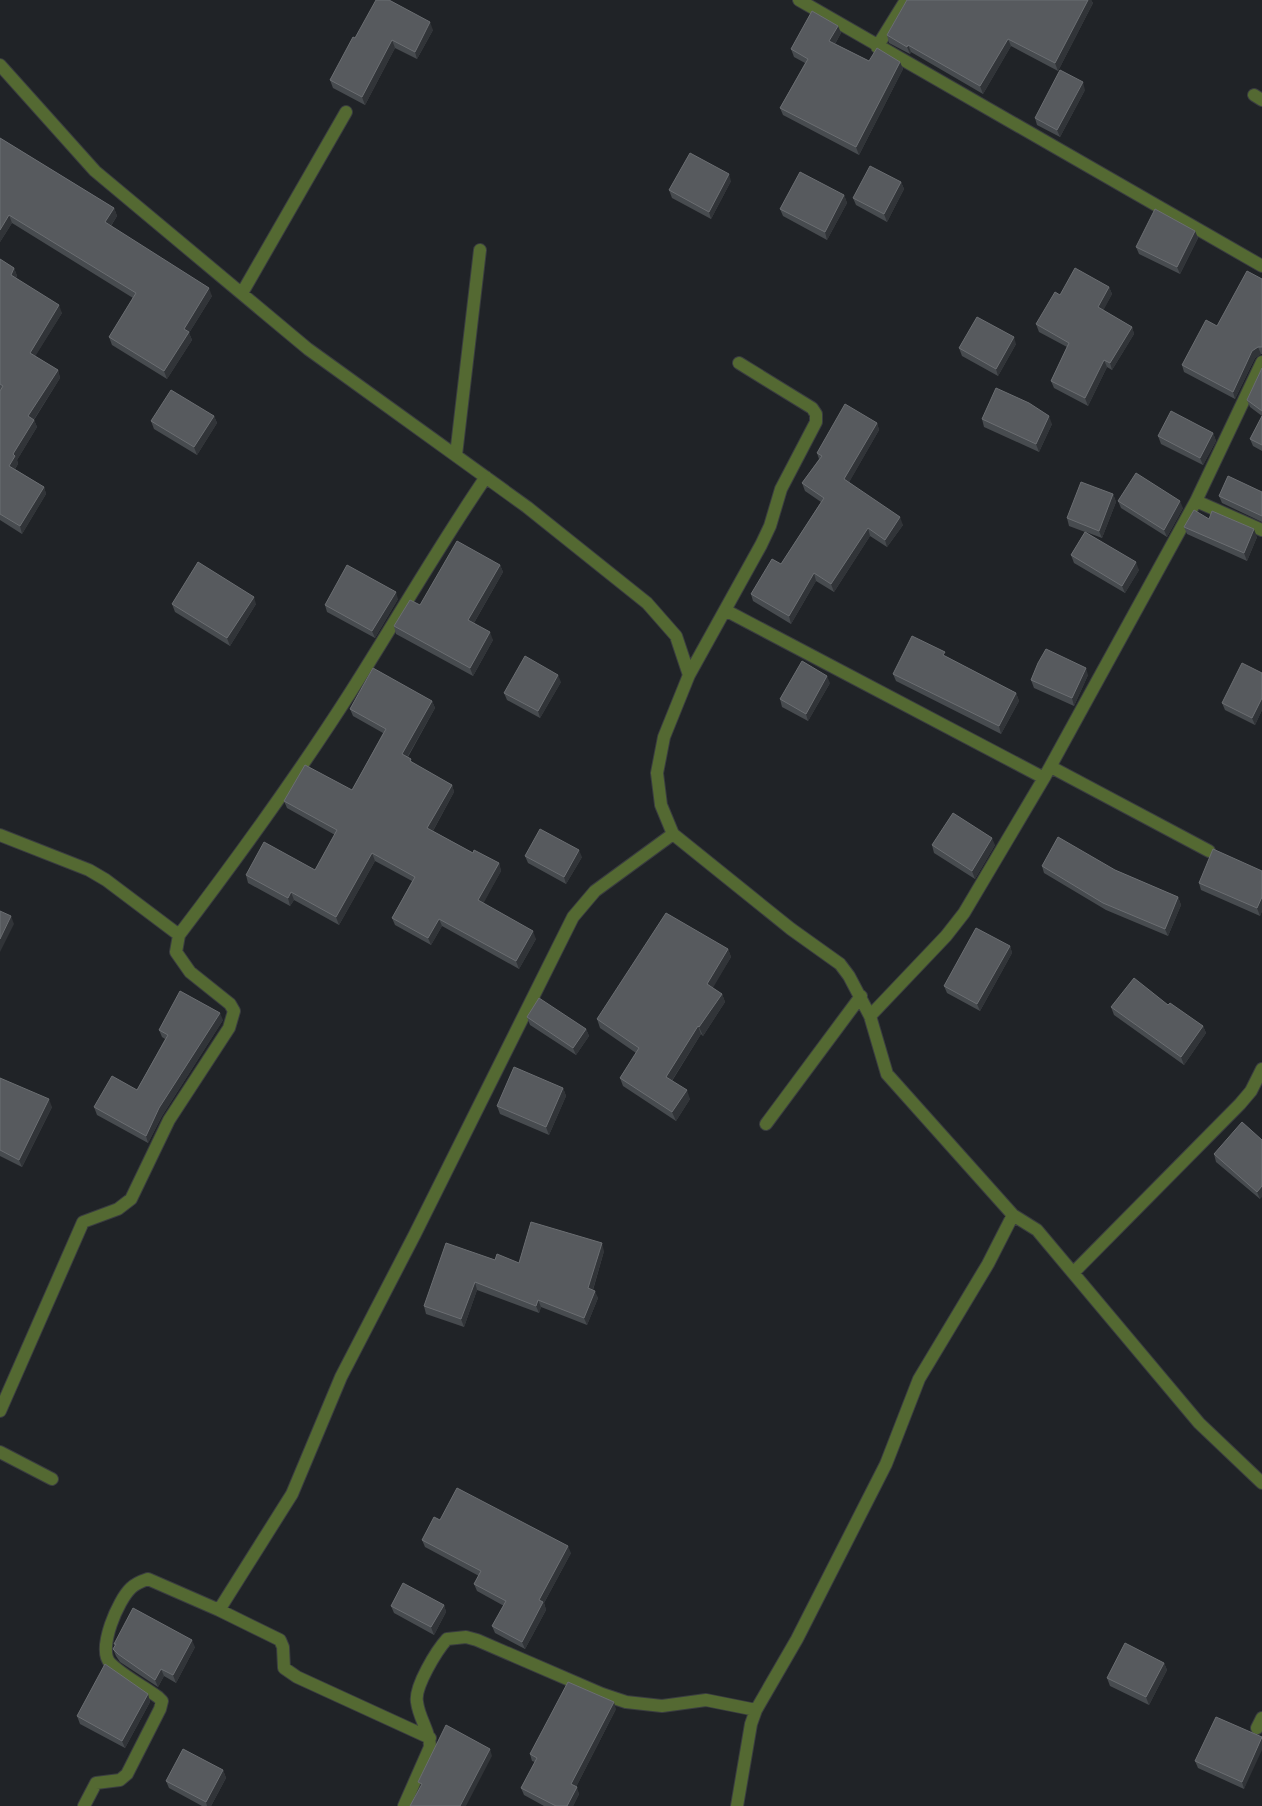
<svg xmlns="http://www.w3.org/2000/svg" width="1262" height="1806" viewBox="0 0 1262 1806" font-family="'Open Sans',sans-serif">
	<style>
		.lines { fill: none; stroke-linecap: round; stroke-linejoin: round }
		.minor-casing { stroke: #3a3d40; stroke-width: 14 }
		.minor { stroke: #546932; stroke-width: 12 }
		.wall { fill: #474b4f }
		.shaded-wall { fill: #313438 }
		.building { fill: #575a5e; stroke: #6b6e72 }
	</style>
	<rect width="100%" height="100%" fill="#202327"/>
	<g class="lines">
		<defs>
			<path id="minor" d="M799 0 1262 266
				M877 47 906 0
				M0 65 95 171 308 349 527 507 647 603 676 636 689 675 664 737 657 773 661 805 673 834 791 929 840 964 849 976 870 1016 887 1074 1013 1215 1037 1230 1199 1423 1262 1483
				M1254 95 1262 100
				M242 293 346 112
				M456 455 480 250
				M1196 501 1262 530
				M725 610 1044 778
				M689 675 761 545 770 526 781 489 816 422V414L812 408 739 363
				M1051 767 1209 851
				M0 835 89 870 106 880 179 935
				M870 1016 946 936 964 913 1044 778 1196 501 1262 362
				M766 1124 861 996
				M1073 1273 1240 1104 1251 1091 1262 1069
				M0 1411 83 1222 118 1209 131 1199 169 1120 229 1028 234 1011 230 1004 190 972 176 952 179 935C239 856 297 776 350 693 396 621 438 547 486 477
				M0 1452 52 1479
				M219 1610 292 1494 341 1377 415 1234 573 917 595 891 673 834
				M1257 1728 1262 1718
				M84 1806 96 1783 120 1780 127 1774 160 1709 162 1701 158 1697C143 1686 123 1676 110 1663 97 1649 118 1600 131 1588 135 1584 142 1581 148 1579L219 1610 280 1640 283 1647 284 1668 297 1677 430 1738
				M404 1806 430 1747C430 1731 419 1719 417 1702 414 1687 437 1650 447 1639L466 1637 477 1640 602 1694 626 1702 662 1706 706 1700 756 1710
				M737 1806 751 1724 756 1710 797 1639 886 1464 919 1379 988 1264 1013 1215"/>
		</defs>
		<use href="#minor" class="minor-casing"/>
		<use href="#minor" class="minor"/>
	</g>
	<path class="wall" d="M907 0H1091L1093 3 1058 71 1011 46 983 94 911 52 910 54 889 43 887 35Z
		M838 26 841 33 835 44 869 61 900 62 903 69 859 155 783 115 780 108 805 63 794 57 791 49Z
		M433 30 417 59 395 48 365 105 333 88 330 80 355 38Z
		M1085 90 1060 137 1037 125 1035 118Z
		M0 138 114 208 117 216 111 226 212 296 189 333 192 340 167 379 112 345 109 337 133 298 12 223 0 242Z
		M731 181 711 219 672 198 669 190Z
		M901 182 904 189 887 222 856 205 853 198Z
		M844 195 847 203 827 240 783 216 780 209Z
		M1195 231 1198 238 1180 274 1139 254 1136 247Z
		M0 259 14 268 17 276 16 278 62 313 35 356 58 370 60 378 34 420 37 427 17 460 18 464 15 469 44 487 46 494 22 534 0 520Z
		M1262 279V354H1261L1255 358 1235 399 1184 372 1182 365Z
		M1109 287 1112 294 1103 310 1132 327 1134 334 1112 370 1107 367 1088 406 1054 388 1051 381 1067 347 1039 332 1036 324 1060 295Z
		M1016 344 998 376 962 356 959 348Z
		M1262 368V416L1250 407 1247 400Z
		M214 416 217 423 197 455 154 429 151 421Z
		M1262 416V451L1253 446 1250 439Z
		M982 419 1052 424 1039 452 984 427Z
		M877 423 879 430 849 482 903 525 887 547 870 536 834 592 816 581 791 624 753 601 751 594 781 564 821 502 805 491 802 483 819 459 817 453Z
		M1213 433 1216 441 1203 465 1161 444 1158 436Z
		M1262 492V522L1222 503 1219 496Z
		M1113 494 1116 502 1102 538 1086 532 1139 570 1125 593 1074 563 1071 555 1085 532 1069 526 1067 518Z
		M1118 501 1183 508 1167 537 1121 508Z
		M1209 519 1257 537 1247 561 1187 534 1184 527Z
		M500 565 503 572 474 623 493 640 473 676 396 634 394 626 420 605Z
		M398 599 375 638 327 612 325 605Z
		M172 604H256L230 646 175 612Z
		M947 657 1016 693 1019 701 1001 734 896 681 893 674Z
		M1262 673V710L1255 725 1225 710 1222 703Z
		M1088 675 1074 706 1034 688 1031 680Z
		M561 682 540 718 507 700 504 693Z
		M830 683 808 721 782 707 780 699Z
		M432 701 435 708 408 757 413 763 452 785 454 792 433 831 473 853 499 863 501 871 483 903 536 939 519 969 442 926 431 945 395 925 392 918 412 881 375 861 339 925 294 900 290 906 248 883 246 875 315 870 335 835 287 808 284 801 352 790 383 733 353 716 350 709Z
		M932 845H995L975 879 934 853Z
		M525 856 582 857 566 884 528 863Z
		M1042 866 1115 870 1178 897 1181 905 1168 936 1106 910 1044 873Z
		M1262 871V911L1260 916 1201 890 1199 883Z
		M1010 946 1012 953 980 1011 947 993 944 986Z
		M728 949 731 957 712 988 722 994 725 1002 703 1036 701 1034 672 1081 690 1099 676 1121 623 1086 620 1078 636 1053 600 1028 597 1019Z
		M1168 1005 1203 1026 1206 1033 1184 1065 1114 1015 1111 1007Z
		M527 1017 586 1029 589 1036 576 1055 530 1025Z
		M223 1020 162 1116 148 1143 97 1115 94 1107 137 1090 165 1039 162 1037 159 1030Z
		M0 1078 52 1107 22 1167 0 1156Z
		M563 1088 566 1096 549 1135 500 1114 497 1106Z
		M1262 1140 1260 1199 1216 1162 1214 1154Z
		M604 1251 593 1290 598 1298 587 1325 541 1307 539 1313 477 1290 464 1327 426 1314 424 1306 495 1260 519 1263Z
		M440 1520 571 1553 544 1603 546 1610 525 1649 495 1633 492 1626 504 1606 477 1591 474 1584 479 1576 425 1547 422 1540Z
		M444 1605 446 1612 434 1635 394 1613 391 1606Z
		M114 1644 195 1647 176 1683 164 1676 158 1687 120 1662 116 1656 113 1649 115 1646Z
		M1164 1663 1167 1670 1149 1705 1110 1686 1107 1678Z
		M148 1694 150 1702 125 1748 80 1724 77 1716Z
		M616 1709 576 1787 579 1794 573 1806H544L524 1795 521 1788 535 1762 532 1761 530 1754Z
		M1262 1737 1244 1789 1198 1768 1195 1761Z
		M223 1770 226 1778 211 1806H202L169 1788 166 1781Z"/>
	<path class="shaded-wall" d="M1088 0H1091L1093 3 1058 71 1055 63Z
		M430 22 433 30 417 59 415 52Z
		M838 26 841 33 832 49 829 41Z
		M1008 39 1011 46 983 94 980 86Z
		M392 40 395 48 365 105 362 97Z
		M908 45 911 52 910 54 907 47Z
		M900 62 903 69 859 155 856 147Z
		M1083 82 1085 90 1060 137 1057 130Z
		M729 174 731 181 711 219 709 212Z
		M901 182 904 189 887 222 884 214Z
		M844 195 847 203 827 240 825 232Z
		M114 208 117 216 108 230 105 222Z
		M9 215 12 223 0 242V230Z
		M1195 231 1198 238 1180 274 1177 267Z
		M14 268 17 276 13 282 11 275Z
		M1109 287 1112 294 1101 315 1098 307Z
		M209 288 212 296 189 333 192 340 167 379 164 371 184 329Z
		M59 305 62 313 33 360 30 353Z
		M1132 327 1134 334 1112 370 1110 363Z
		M1014 337 1016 344 998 376 996 369Z
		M1258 347 1261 354 1255 358 1235 399 1233 392 1252 351Z
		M1104 360 1107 367 1088 406 1085 398Z
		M58 370 60 378 31 424 28 416Z
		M214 416 217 423 197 455 194 447Z
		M1049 416 1052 424 1039 452 1036 444Z
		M34 420 37 427 17 460 18 464 12 473 9 466 13 454Z
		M877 423 879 430 847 486 844 479Z
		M1213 433 1216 441 1203 465 1200 458Z
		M44 487 46 494 22 534 20 526Z
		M1113 494 1116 502 1102 538 1099 531Z
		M1180 501 1183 508 1167 537 1164 530Z
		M900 517 903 525 887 547 885 540Z
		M868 528 870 536 834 592 831 584Z
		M1254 529 1257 537 1247 561 1244 553Z
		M1136 562 1139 570 1125 593 1122 586Z
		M500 565 503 572 471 628 468 620Z
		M814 573 816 581 791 624 789 616Z
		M396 592 398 599 375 638 372 631Z
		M254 597 256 604 230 646 227 638Z
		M490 632 493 640 473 676 470 668Z
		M1086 668 1088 675 1074 706 1072 698Z
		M558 675 561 682 540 718 538 711Z
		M827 676 830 683 808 721 806 714Z
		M1016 693 1019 701 1001 734 999 726Z
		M1262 698V710L1255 725 1252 718Z
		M432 701 435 708 405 761 402 754Z
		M452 785 454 792 430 836 427 828Z
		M992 838 995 845 975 879 972 871Z
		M579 850 582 857 566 884 564 877Z
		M372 853 375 861 339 925 336 917Z
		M499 863 501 871 481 908 478 900Z
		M291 892 294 900 290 906 288 898Z
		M1178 897 1181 905 1168 936 1165 929Z
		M1262 897V911L1260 916 1257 908Z
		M11 916 14 924 0 952V939Z
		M439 919 442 926 431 945 428 938Z
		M533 931 536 939 519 969 516 961Z
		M1010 946 1012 953 980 1011 977 1004Z
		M728 949 731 957 710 993 707 984Z
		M722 994 725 1002 703 1036 699 1027Z
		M220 1013 223 1020 162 1116 148 1143 146 1136 159 1108Z
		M698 1026 701 1034 669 1085 666 1077Z
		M1203 1026 1206 1033 1184 1065 1181 1057Z
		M586 1029 589 1036 576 1055 573 1048Z
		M563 1088 566 1096 549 1135 546 1127Z
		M687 1090 690 1099 676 1121 672 1112Z
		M49 1099 52 1107 22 1167 19 1160Z
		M1262 1186V1197L1260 1199 1257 1192Z
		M602 1243 604 1251 591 1296 588 1288Z
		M475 1282 477 1290 464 1327 461 1319Z
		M595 1291 598 1298 587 1325 584 1318Z
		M538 1300 541 1307 539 1313 536 1306Z
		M568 1546 571 1553 544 1603 546 1610 525 1649 522 1642 539 1600Z
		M444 1605 446 1612 434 1635 431 1627Z
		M192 1640 195 1647 176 1683 173 1675Z
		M1164 1663 1167 1670 1149 1705 1146 1697Z
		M161 1669 164 1676 158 1687 155 1680Z
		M148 1694 150 1702 125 1748 122 1741Z
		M614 1702 616 1709 574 1791 571 1784Z
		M1262 1737V1750L1244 1789 1242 1782Z
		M490 1749 492 1756 466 1806H460Z
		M223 1770 226 1778 211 1806H207L206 1802Z
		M577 1787 579 1794 573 1806H567Z"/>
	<path class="building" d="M376 0H389L430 22 415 52 392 40 362 97 330 80 353 37 355 38Z
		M907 0H1088L1055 63 1008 39 980 86 908 45 907 47 887 35Z
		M812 11 838 26 829 41 869 61 877 48 900 62 856 147 780 108 808 59 791 49Z
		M1060 70 1083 82 1057 130 1035 118Z
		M0 138 114 208 105 222 209 288 184 329 189 332 164 371 109 337 136 293 9 215 0 230Z
		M690 153 729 174 709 212 669 190Z
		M870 166 901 182 884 214 853 198Z
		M800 172 844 195 825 232 780 209Z
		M1155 209 1195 231 1177 267 1136 247Z
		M0 259 14 268 11 275 59 305 30 353 58 370 28 416 34 420 13 454 15 456 9 466 44 487 20 526 0 514V391L3 386 0 384Z
		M1075 268 1109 287 1098 307 1132 327 1110 363 1104 360 1085 398 1051 381 1069 343 1036 324 1055 292 1060 295Z
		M1247 271 1262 279V347H1258L1252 351 1233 392 1182 365 1206 320 1217 326Z
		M977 317 1014 337 996 369 959 348Z
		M1262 368V411L1247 400Z
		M996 388 1029 403 1049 416 1036 444 982 419Z
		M171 390 214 416 194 447 151 421Z
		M845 404 877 423 844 479 900 517 885 540 868 528 831 584 814 573 789 616 751 594 772 559 781 564 824 498 802 483 822 456 817 453Z
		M1171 411 1213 433 1200 458 1158 436Z
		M1262 416V445L1250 439Z
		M1136 473 1180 501 1164 530 1118 501Z
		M1228 476 1262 492V516L1219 496Z
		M1081 482 1113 494 1099 531 1067 518Z
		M1194 510 1209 519 1212 511 1254 529 1244 553 1184 527Z
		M1085 532 1136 562 1122 586 1071 555Z
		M457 541 500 565 468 620 490 632 470 668 394 626 410 600 420 605Z
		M198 562 254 597 227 638 172 604Z
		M347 565 396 592 372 631 325 605Z
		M912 636 945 652 943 655 1016 693 999 726 893 674Z
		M1046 649 1086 668 1072 698 1031 680 1038 663Z
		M525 656 558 675 538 711 504 693Z
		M802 661 827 676 806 714 780 699Z
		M1242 663 1262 673V698L1252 718 1222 703Z
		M373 668 432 701 402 754 411 759 410 761 452 785 427 828 473 853 474 850 499 863 478 900 533 931 516 961 439 919 428 938 392 918 415 877 372 853 336 917 291 892 288 898 246 875 264 842 315 870 337 830 284 801 305 765 352 790 386 729 350 709Z
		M953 813 992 838 972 871 932 845Z
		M540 829 579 850 564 877 525 856Z
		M1058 837 1115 870 1178 897 1165 929 1103 903 1042 866Z
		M1213 849 1262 871V897L1257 908 1199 883Z
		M0 911 11 916 0 939Z
		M666 913 728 949 707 984 722 994 699 1027 698 1026 666 1077 687 1090 672 1112 620 1078 639 1048 597 1019Z
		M976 928 1010 946 977 1004 944 986Z
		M1134 978 1168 1005 1170 1003 1203 1026 1181 1057 1111 1007Z
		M180 991 220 1013 159 1108 146 1136 94 1107 112 1076 137 1090 168 1035 159 1030Z
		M539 998 586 1029 573 1048 527 1017Z
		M514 1067 563 1088 546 1127 497 1106Z
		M0 1078 49 1099 19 1160 0 1150Z
		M1242 1122 1262 1140V1186L1257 1192 1214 1154Z
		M531 1222 602 1243 588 1288 595 1291 584 1318 538 1300 536 1306 475 1282 461 1319 424 1306 446 1243 495 1260 497 1254 519 1263Z
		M457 1488 568 1546 539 1600 543 1602 522 1642 492 1626 506 1601 474 1584 481 1571 422 1540 434 1517 440 1520Z
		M403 1583 444 1605 431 1627 391 1606Z
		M133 1608 192 1640 173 1675 161 1669 155 1680 118 1654 113 1649 116 1644H114Z
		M1125 1643 1164 1663 1146 1697 1107 1678Z
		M105 1664 148 1694 122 1741 77 1716Z
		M568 1682 614 1702 571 1784 577 1787 567 1806H556L521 1788 537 1758 530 1754Z
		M1216 1717 1262 1737 1242 1782 1195 1761Z
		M446 1725 490 1749 460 1806H410L422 1784 418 1782Z
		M183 1749 223 1770 206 1802 166 1781Z"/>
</svg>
